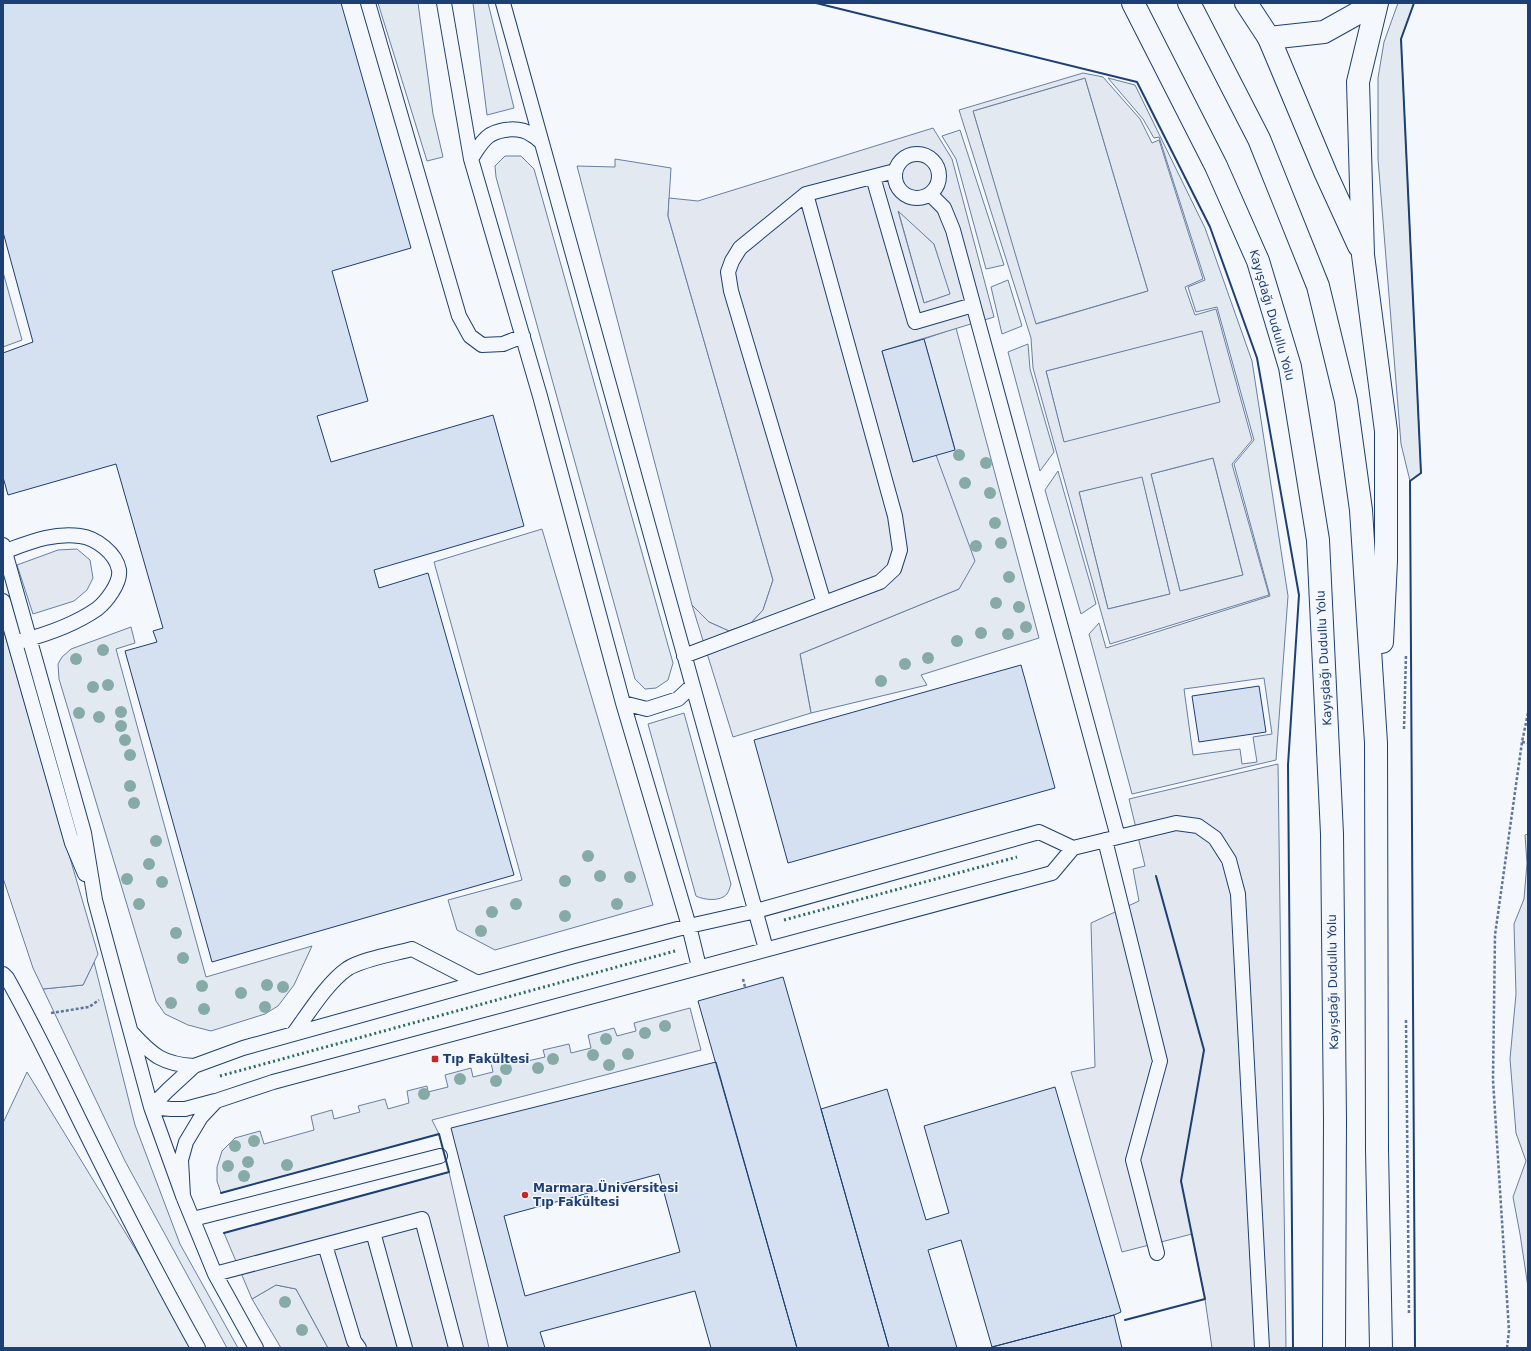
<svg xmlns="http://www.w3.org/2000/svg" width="1531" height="1351" viewBox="0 0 1531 1351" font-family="'DejaVu Sans',sans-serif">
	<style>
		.green { fill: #e3e9f0; stroke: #687fa3; fill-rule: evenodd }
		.parking { fill: #e3e8f0; stroke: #687fa3; fill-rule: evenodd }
		.building { fill: #d5e0f0; stroke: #1d3f73; fill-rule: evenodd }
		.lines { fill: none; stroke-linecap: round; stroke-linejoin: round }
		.lane-casing { stroke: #1d3f73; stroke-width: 16 }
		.street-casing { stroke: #1d3f73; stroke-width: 24 }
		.secondary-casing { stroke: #1d3f73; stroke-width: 24 }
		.primary-casing { stroke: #1d3f73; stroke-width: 24 }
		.path { stroke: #5e769c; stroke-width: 2.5; stroke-dasharray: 3 2; stroke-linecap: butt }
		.lane { stroke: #f4f7fb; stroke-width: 14 }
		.street { stroke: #f4f7fb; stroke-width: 22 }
		.secondary { stroke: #f4f7fb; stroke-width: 22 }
		.primary { stroke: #f4f7fb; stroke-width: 22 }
		.hedge { stroke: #2c6c60; stroke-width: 3; stroke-dasharray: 2 3; stroke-linecap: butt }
		.wall { stroke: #1d3f73; stroke-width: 2 }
		.tree { fill: #86aba6 }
		.poi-dot { fill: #c62828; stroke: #f4f7fb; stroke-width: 1.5 }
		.labels { text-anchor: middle; stroke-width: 3; stroke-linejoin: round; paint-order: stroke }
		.street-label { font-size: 12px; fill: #1d3f73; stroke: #f4f7fb }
		.poi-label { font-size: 12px; font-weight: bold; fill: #1d3f73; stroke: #f4f7fb; text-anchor: start }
	</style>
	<rect width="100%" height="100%" fill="#f4f7fb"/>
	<path class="green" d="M378 3H418L433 114 443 157 427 161Z
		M473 3H488L514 108 487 115Z
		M1398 3H1414L1401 39 1421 473 1410 481 1401 444 1378 159V78L1384 42Z
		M1085 78 1148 291 1035 324 973 111Z
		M1108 78 1135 85 1205 228 1252 361 1288 596 1276 760 1132 794 1089 634 1099 623 1106 648 1270 596 1234 464 1254 440 1217 307 1196 312 1188 287 1205 280 1159 137 1154 138 1143 119ZM1264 678 1272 734 1253 737 1257 762 1242 764 1240 749 1193 755 1184 689Z
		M960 130 1004 265 986 269 956 159 942 136Z
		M505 156H521L534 169 673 663 668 680 656 688 645 689 635 679 496 177 495 166Z
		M615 159 671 168 668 216 773 580 763 610 751 623 729 631 709 622 692 605 577 166 615 167Z
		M898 210 934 244 951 294 924 303Z
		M3 272 22 340 3 347Z
		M1008 280 1022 326 1002 334 991 287Z
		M956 328 1039 638 921 675 927 685 811 713 800 654 959 589 936 455 955 449 924 339Z
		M1203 330 1221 402 1064 443 1046 371Z
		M1028 344 1030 369 1054 452 1040 471 1008 352Z
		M1213 458 1243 575 1180 591 1151 474Z
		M1058 471 1096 604 1081 614 1045 490Z
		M1142 476 1170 594 1108 609 1079 492Z
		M542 529 653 905 495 950 457 930 448 900 522 880 434 562Z
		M131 627 135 643 116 649 206 977 312 946 294 985 278 1006 265 1014 211 1031 188 1025 165 1014 156 1001 59 679 58 664 62 657 71 649Z
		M684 713 731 884C730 887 729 891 727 894 720 902 704 900 696 896L648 724Z
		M1528 834V1287L1520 1234 1513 1197 1526 1161 1516 1133 1510 1059 1516 994 1514 924 1524 899 1527 863 1525 835Z
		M94 962 135 1125 180 1244 238 1348H227L125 1161 43 989 83 985Z
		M690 1008 701 1050 432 1120 439 1134 221 1193 217 1181V1167L222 1151 235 1138 260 1131 264 1144 314 1130 311 1116 332 1110 334 1119 360 1112 358 1106 385 1099 388 1109 409 1103 407 1091 427 1086 428 1092 448 1087 445 1075 471 1068 473 1077 493 1072 491 1063 517 1056 519 1063 545 1057 543 1050 569 1044 571 1053 591 1048 588 1035 614 1028 617 1036 636 1031 634 1023Z
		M27 1072 196 1348H3V1123Z
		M276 1285 296 1289 328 1348H281L252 1299Z"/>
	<path class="parking" d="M1083 73 1103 77 1140 119 1152 143 1159 140 1203 279 1185 287 1195 315 1216 309 1252 440 1232 464 1269 595 1110 644 1033 368 1031 338 959 110ZM1085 78 1148 291 1036 324 973 111ZM1202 331 1220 402 1064 442 1046 371ZM1213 458 1243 575 1180 591 1151 474ZM1142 477 1170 594 1108 609 1079 492Z
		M933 128 952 159 994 317 882 351 913 462 936 455 975 561 959 589 800 654 811 713 733 737 692 605 709 622 729 631 751 623 763 610 773 580 668 216 669 198 698 201ZM898 211 934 244 950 294 924 303Z
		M77 549 90 560 93 578 87 590 74 601 33 614 17 565 58 550Z
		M3 628 98 954 83 985 43 989 33 968 3 878Z
		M1278 764 1286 1348H1212L1205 1299 1192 1234 1122 1252 1071 1072 1095 1067 1091 923 1139 901 1133 869 1145 866 1129 799Z
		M449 1172 489 1348H328L296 1289 276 1285 252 1299 224 1233Z"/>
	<path class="building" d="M3 3H341L411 248 332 271 368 401 317 416 331 462 493 415 524 526 374 570 379 588 428 573 514 875 212 962 125 651 157 642 153 631 163 628 116 464 8 495 3 477V353L33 342 3 232Z
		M924 339 955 450 913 462 882 351Z
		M1021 665 1055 788 788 863 754 740Z
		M1259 686 1266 732 1199 742 1192 696Z
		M783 977 821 1109 889 1348H797L698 1001Z
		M716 1062 797 1348H711L695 1291 540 1332 545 1348H508L451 1128ZM659 1174 680 1252 525 1296 504 1216Z
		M1055 1087 1121 1312 1114 1315 992 1347 961 1240 928 1250 957 1348H889L821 1109 887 1089 926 1220 949 1213 924 1126Z
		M1114 1315 1122 1348H989L992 1347Z"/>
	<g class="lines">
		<defs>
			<path id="lane" d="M368 3 459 316 470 336 482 345 503 344 523 336
				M444 3 471 159 540 396 623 703 689 926 699 967
				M503 3 766 949
				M895 176a22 22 0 1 1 44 0a22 22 0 1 1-44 0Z
				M471 159C476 151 482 140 490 135 502 128 521 127 532 135 536 137 539 140 542 143
				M873 177 915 322 973 305
				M930 194 944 208 953 230 1118 837
				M3 545 84 833 95 900 151 1107 183 1196 215 1274 256 1348
				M3 552C28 543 53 532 80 536 96 538 116 553 119 570 121 583 106 602 97 609 74 625 48 634 21 641
				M3 601 72 843 85 874
				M824 603 731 291 728 272 732 261 740 248 806 194 895 171
				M684 656 880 582 894 569 900 550 895 516 806 194
				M623 703 647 709 678 699 692 686
				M1105 840 1160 1061 1133 1160 1157 1253
				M3 974 7 978C33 1024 56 1072 79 1119 117 1196 156 1273 198 1348
				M132 1033C153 1056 163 1064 194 1066
				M294 1033C308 1014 327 983 347 969 362 959 394 954 412 949L476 982
				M151 1107 168 1090 194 1066 243 1048 574 956 689 926 756 911 1039 832 1073 848
				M151 1107 171 1109H185L215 1101
				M183 1196 181 1160 186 1142 201 1117 216 1101 273 1082 1052 873 1073 848 1176 823 1198 826 1215 838 1229 860 1238 894 1262 1348
				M193 1219 440 1156
				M373 1232 405 1348
				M325 1245 354 1341 359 1348
				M215 1274 422 1219 456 1348"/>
			<path id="street" d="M1246 3 1269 38"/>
			<path id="secondary" d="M1269 38 1324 32 1376 3"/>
			<path id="primary" d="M1133 3 1216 166 1258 261 1290 367 1318 540 1332 834 1335 1120 1334 1348
				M1189 3 1259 139 1318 286 1346 401 1361 510 1376 743 1377 1150 1381 1348
				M1377 3 1358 82 1363 255 1386 431V561L1382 642
				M1269 38 1326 174 1359 246"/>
		</defs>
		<use href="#lane" class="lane-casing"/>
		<use href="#street" class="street-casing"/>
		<use href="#secondary" class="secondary-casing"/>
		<use href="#primary" class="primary-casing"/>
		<path class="path" d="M1404 729 1406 654
			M1522 742 1528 743
			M743 979 745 987
			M51 1013 89 1007 99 1000
			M1406 1020 1409 1315
			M1507 1348 1509 1331 1493 1080 1495 935 1522 742 1528 713"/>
		<use href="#lane" class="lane"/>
		<use href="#street" class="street"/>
		<use href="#secondary" class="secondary"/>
		<use href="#primary" class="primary"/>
		<path class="hedge" d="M784 920 1017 857
			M220 1076 675 951"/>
		<path class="wall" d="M816 3 1137 82 1210 227 1257 358 1299 595 1288 765 1293 1348
			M1414 3 1401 39 1421 473 1410 481 1415 1348
			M221 1193 439 1134 449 1172 224 1233
			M1125 1320 1205 1299 1181 1181 1204 1050 1156 876"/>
	</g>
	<g class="tree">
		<circle cx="959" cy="455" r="6"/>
		<circle cx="986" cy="463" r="6"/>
		<circle cx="965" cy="483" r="6"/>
		<circle cx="990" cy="493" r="6"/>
		<circle cx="995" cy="523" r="6"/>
		<circle cx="1001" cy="543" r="6"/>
		<circle cx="976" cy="546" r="6"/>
		<circle cx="1009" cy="577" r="6"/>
		<circle cx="996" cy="603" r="6"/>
		<circle cx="1019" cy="607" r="6"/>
		<circle cx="1026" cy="627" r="6"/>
		<circle cx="981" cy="633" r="6"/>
		<circle cx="1008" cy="634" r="6"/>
		<circle cx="957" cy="641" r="6"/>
		<circle cx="103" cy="650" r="6"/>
		<circle cx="928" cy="658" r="6"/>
		<circle cx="76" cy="659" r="6"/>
		<circle cx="905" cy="664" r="6"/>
		<circle cx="881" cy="681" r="6"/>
		<circle cx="108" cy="685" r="6"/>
		<circle cx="93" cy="687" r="6"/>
		<circle cx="121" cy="712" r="6"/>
		<circle cx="79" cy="713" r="6"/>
		<circle cx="99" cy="717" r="6"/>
		<circle cx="121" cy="726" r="6"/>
		<circle cx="125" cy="740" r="6"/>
		<circle cx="130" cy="755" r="6"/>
		<circle cx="130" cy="786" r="6"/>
		<circle cx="134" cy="803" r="6"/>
		<circle cx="156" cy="841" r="6"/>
		<circle cx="588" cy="856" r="6"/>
		<circle cx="149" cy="864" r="6"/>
		<circle cx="600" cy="876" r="6"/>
		<circle cx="630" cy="877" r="6"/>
		<circle cx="127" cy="879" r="6"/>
		<circle cx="565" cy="881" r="6"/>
		<circle cx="162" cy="882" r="6"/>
		<circle cx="139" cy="904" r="6"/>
		<circle cx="516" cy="904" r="6"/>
		<circle cx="617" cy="904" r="6"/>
		<circle cx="492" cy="912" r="6"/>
		<circle cx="565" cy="916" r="6"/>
		<circle cx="481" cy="931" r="6"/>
		<circle cx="176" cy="933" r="6"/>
		<circle cx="183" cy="958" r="6"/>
		<circle cx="267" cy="985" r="6"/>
		<circle cx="202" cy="986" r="6"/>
		<circle cx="283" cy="987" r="6"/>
		<circle cx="241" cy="993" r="6"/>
		<circle cx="171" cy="1003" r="6"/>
		<circle cx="265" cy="1007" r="6"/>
		<circle cx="204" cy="1009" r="6"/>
		<circle cx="665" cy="1026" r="6"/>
		<circle cx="645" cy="1033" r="6"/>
		<circle cx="606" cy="1039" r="6"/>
		<circle cx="628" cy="1054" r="6"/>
		<circle cx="593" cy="1055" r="6"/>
		<circle cx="553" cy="1059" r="6"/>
		<circle cx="609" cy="1065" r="6"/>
		<circle cx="538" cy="1068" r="6"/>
		<circle cx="506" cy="1069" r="6"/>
		<circle cx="460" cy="1079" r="6"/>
		<circle cx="496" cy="1081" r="6"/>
		<circle cx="424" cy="1094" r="6"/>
		<circle cx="254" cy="1141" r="6"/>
		<circle cx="235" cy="1146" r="6"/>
		<circle cx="248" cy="1162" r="6"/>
		<circle cx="287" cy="1165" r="6"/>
		<circle cx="228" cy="1166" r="6"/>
		<circle cx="244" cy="1176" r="6"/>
		<circle cx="285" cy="1302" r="6"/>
		<circle cx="302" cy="1330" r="6"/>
	</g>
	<g class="poi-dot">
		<rect x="431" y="1055" width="8" height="8" rx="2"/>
		<circle cx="525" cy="1195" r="4"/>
	</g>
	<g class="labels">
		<g class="street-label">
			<text transform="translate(1272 315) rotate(74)" y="4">Kayışdağı Dudullu Yolu</text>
			<text transform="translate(1324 658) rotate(-93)" y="4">Kayışdağı Dudullu Yolu</text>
			<text transform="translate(1333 982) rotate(-91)" y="4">Kayışdağı Dudullu Yolu</text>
		</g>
		<g class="poi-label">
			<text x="443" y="1063">Tıp Fakültesi</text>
			<text x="533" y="1192">Marmara Üniversitesi<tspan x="533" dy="14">Tıp Fakültesi</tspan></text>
		</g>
	</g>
	<rect width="1531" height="1351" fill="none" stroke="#1d3f73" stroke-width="8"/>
</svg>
